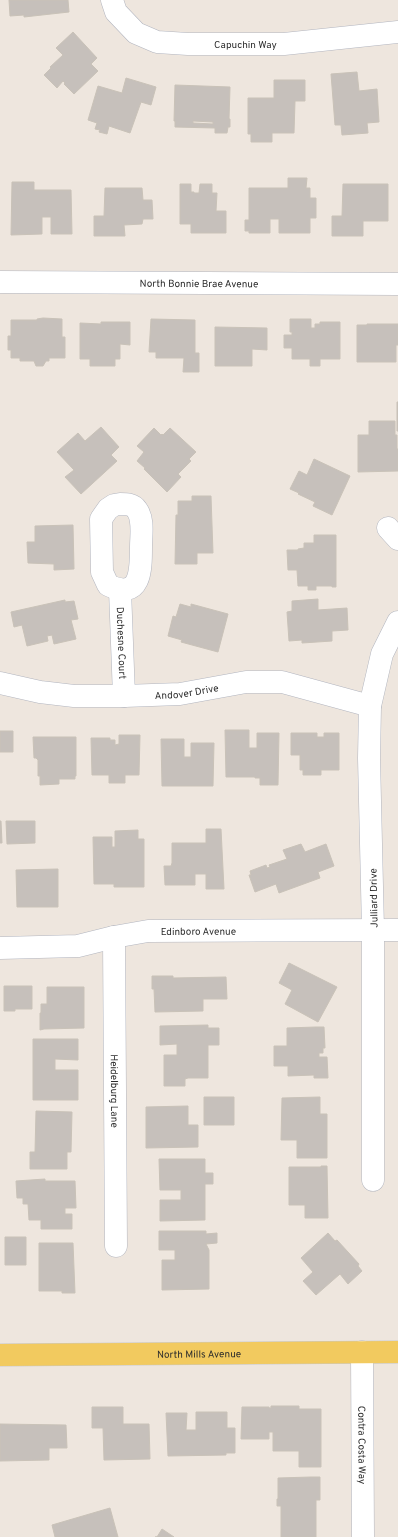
<svg xmlns="http://www.w3.org/2000/svg" width="398" height="1537" viewBox="0 0 398 1537" font-family="Overpass,sans-serif">
	<style>
		.building { fill: #c6c0bb; stroke: #c9c2b8; fill-rule: evenodd }
		.lines { fill: none; stroke-linecap: round; stroke-linejoin: round }
		.minor-casing { stroke: #b2b5bf; stroke-width: 23 }
		.major-casing { stroke: #c8c8c8; stroke-width: 23 }
		.minor { stroke: #fff; stroke-width: 22 }
		.major { stroke: #f2ca5f; stroke-width: 22 }
		.labels { text-anchor: middle; stroke-width: 3.5; stroke-linejoin: round; paint-order: stroke }
		.street-label { font-size: 10px; fill: #2c2c2c; stroke: #fff }
	</style>
	<rect width="100%" height="100%" fill="#eee6de"/>
	<path class="building" d="M9 0H68L69 12 24 17V15L10 16Z
		M73 32 97 58 91 64 98 71 74 94 64 84 65 83 63 81 57 88 44 75 51 68 50 67 63 55 56 48Z
		M357 72 359 91 377 89 379 122 367 123 368 133 342 135 341 125H335L331 74Z
		M126 78 156 87 151 105 141 102 130 133 109 126 107 134 99 132 100 130 95 129 97 123 88 120 98 86 122 93Z
		M274 80H305V101H295L294 133H272V142H251V134H248V98H274Z
		M175 85 230 87 229 119H230V127H228L227 133H215V128L175 127V121H174ZM193 121 213 122V124L193 123Z
		M288 178H307L306 188H310V198H316V218H310V233H279V219H270V233H249V231H245V220H249V188H288Z
		M12 182H34V190H71L72 234H51V217H42V234L11 235Z
		M180 184H191V192H194V193H199L200 184H212V193H217L216 211H226V233H191V224H180Z
		M343 184H388V221H363V236H332V216H342Z
		M105 188H142L143 200H152L153 219H143L142 224 124 225 125 236H94V216H104Z
		M43 318 62 319V337H65V358H49V361H46L43 366H36L34 361H20V358H11V350H8V336H11V320H37V319Z
		M151 319 195 320V353H199V372H183L184 358H156V352H149Z
		M290 319H311V328H315V324H320V322H340V359H320V366H310V359H292V348H284V335H292V332H290Z
		M101 322H130V345L120 344V359H115V366H90V359H80V323L101 324Z
		M367 324H398V345H396V362H357V325H367Z
		M215 327 267 328V350L252 349V366H215Z
		M397 402H398V431H397Z
		M369 421H395V435H397V449H398V471L358 472V435H369Z
		M101 427 119 447 111 455 117 461 81 494 65 477 74 470 57 452 78 433 85 441Z
		M154 428 161 435 162 434 163 435 170 428 196 452 189 459 191 461 178 474 181 477 167 492 144 469 145 468 137 461 144 452 137 446Z
		M314 459 350 476 332 515 313 506 315 502 298 494 299 493 290 489 299 471 307 475Z
		M192 496H211L213 553H197V564H175L176 515H178V501H192Z
		M73 525 74 569 54 570V564L28 563 27 542H35V526Z
		M314 535H336V587H332V586H316V590H308V586H298L297 570H288L287 550H298V549L304 548V543H314Z
		M318 599V610L347 608 348 630 332 631V641L302 643V640L289 641 287 612 292 611V601Z
		M65 600V602L74 601 78 619 71 620 76 639 54 644 52 635 47 636 48 641 27 646 22 625 14 627 11 612Z
		M180 604 191 607V604L228 614 218 652 181 642 182 640 168 636 173 616 176 617Z
		M225 730H249V748H257V733H279L278 785H260V778H255V777H226Z
		M0 731H13V752H0Z
		M291 733H317V737H324V733H339V770H321V775H303V770H300V755H291Z
		M119 735H140L139 775H125V783H109V775H92L91 738H110V740H115V745L119 744Z
		M33 737H76V776H75V779H59V784L40 785V776H38V760L36 758H34Z
		M161 739H184V757H191V743H214L213 786H162Z
		M0 821H1L2 843H0Z
		M6 821H35V843L7 844Z
		M206 829H221L224 889H206V874H195V885H165L164 866H171L172 863V843H206Z
		M138 830V839H144V887H114V884H94L93 837H112V847H115V831Z
		M301 844 305 852 326 844 334 866 318 872 320 878 279 893 276 884 255 892 249 875H251L250 871 266 865 267 868 270 867 269 865 287 859 283 850Z
		M58 869V907H17L16 870Z
		M289 963 337 987 318 1022 285 1004 292 990 279 983Z
		M152 976H173V978L226 977 227 999H203V1011L155 1012 154 989H152Z
		M4 986H32V1009H15V1011H4Z
		M47 987H84V1028L44 1029 40 1030V1013H41V1004H47Z
		M208 1025V1028H219V1045H208V1078H188L185 1079V1086H164V1055H177V1044L160 1045V1026Z
		M316 1027H324L325 1048H323V1053H319V1057H327L328 1078H314V1075L288 1076V1066H274V1046H287V1028Z
		M33 1039H78V1060L55 1059V1070H78V1100H33Z
		M204 1097H234V1125H204Z
		M320 1097V1114H327V1158H297V1140H281L282 1098Z
		M188 1106V1125H198V1147L146 1148V1107Z
		M36 1111 72 1112 71 1152H67V1169H30V1152H35Z
		M159 1159H205V1173H213V1184H205V1220L160 1221V1200H181V1190H160Z
		M321 1166H327L328 1218H305V1205H289V1167H321Z
		M45 1179V1181H75L76 1208H65V1214H72V1229H41V1220H29L28 1204H23V1198H17L16 1181Z
		M159 1231H206V1234L217 1233V1243L206 1244 209 1250V1289L162 1290V1260H175V1250H159Z
		M328 1233 335 1241 337 1240 359 1264 358 1266 362 1271 348 1284 340 1274 316 1295 303 1281 313 1272 301 1258Z
		M5 1237H26V1265H5Z
		M39 1243H73L75 1293H62V1291H39Z
		M271 1406H299V1409H321V1467H299V1451H273V1432H269V1439H241L242 1407H269V1408H271Z
		M92 1407H123V1424H149L150 1459 104 1460 103 1428H92Z
		M196 1412H227V1428H235V1453H226V1455L168 1456 166 1413H187L186 1430H196Z
		M0 1424 66 1425 67 1448H49V1460L0 1461Z
		M311 1477H320V1500H316V1537H281V1506H277V1499H278V1478Z
		M110 1508 118 1537H55L52 1525Z
		M162 1529 174 1537H155H157Z"/>
	<g class="lines">
		<defs>
			<g id="minor">
				<path id="s1" d="M112 0 116 12 136 33 157 42 188 44H284L398 32"/>
				<path id="s2" d="M0 282 398 284"/>
				<path d="M120 504C126 504 133 504 137 510 144 520 141 535 141 547 141 570 141 601 108 585L102 572 101 519 108 509 114 505Z"/>
				<path d="M388 528 398 539"/>
				<path id="s3" d="M120 590 124 696"/>
				<path id="s4" d="M0 683 40 692 74 696H124L180 694 246 682H282L370 706"/>
				<path id="s5" d="M114 937 116 1246"/>
				<path id="s6" d="M0 948 78 946 114 937 148 931 398 930"/>
				<path d="M373 1180V929L369 758 370 706 382 654 398 622"/>
				<path id="s7" d="M362 1352 363 1537"/>
			</g>
			<g id="major">
				<path id="s8" d="M0 1355 398 1352"/>
			</g>
		</defs>
		<use href="#minor" class="minor-casing"/>
		<use href="#major" class="major-casing"/>
		<use href="#minor" class="minor"/>
		<use href="#major" class="major"/>
	</g>
	<g class="labels">
		<g class="street-label">
			<text dy="4" stroke="none"><textPath href="#s1" startOffset="153">Capuchin Way</textPath></text>
			<text dy="4" stroke="none"><textPath href="#s2" startOffset="199">North Bonnie Brae Avenue</textPath></text>
			<text dy="4" stroke="none"><textPath href="#s3" startOffset="53">Duchesne Court</textPath></text>
			<text dy="4" stroke="none"><textPath href="#s4" startOffset="188">Andover Drive</textPath></text>
			<text transform="translate(373 898) rotate(-91)" y="4">Julliard Drive</text>
			<text dy="4" stroke="none"><textPath href="#s6" startOffset="200">Edinboro Avenue</textPath></text>
			<text dy="4" stroke="none"><textPath href="#s5" startOffset="154">Heidelburg Lane</textPath></text>
			<text dy="4" stroke="none"><textPath href="#s8" startOffset="199">North Mills Avenue</textPath></text>
			<text dy="4" stroke="none"><textPath href="#s7" startOffset="93">Contra Costa Way</textPath></text>
		</g>
	</g>
</svg>
